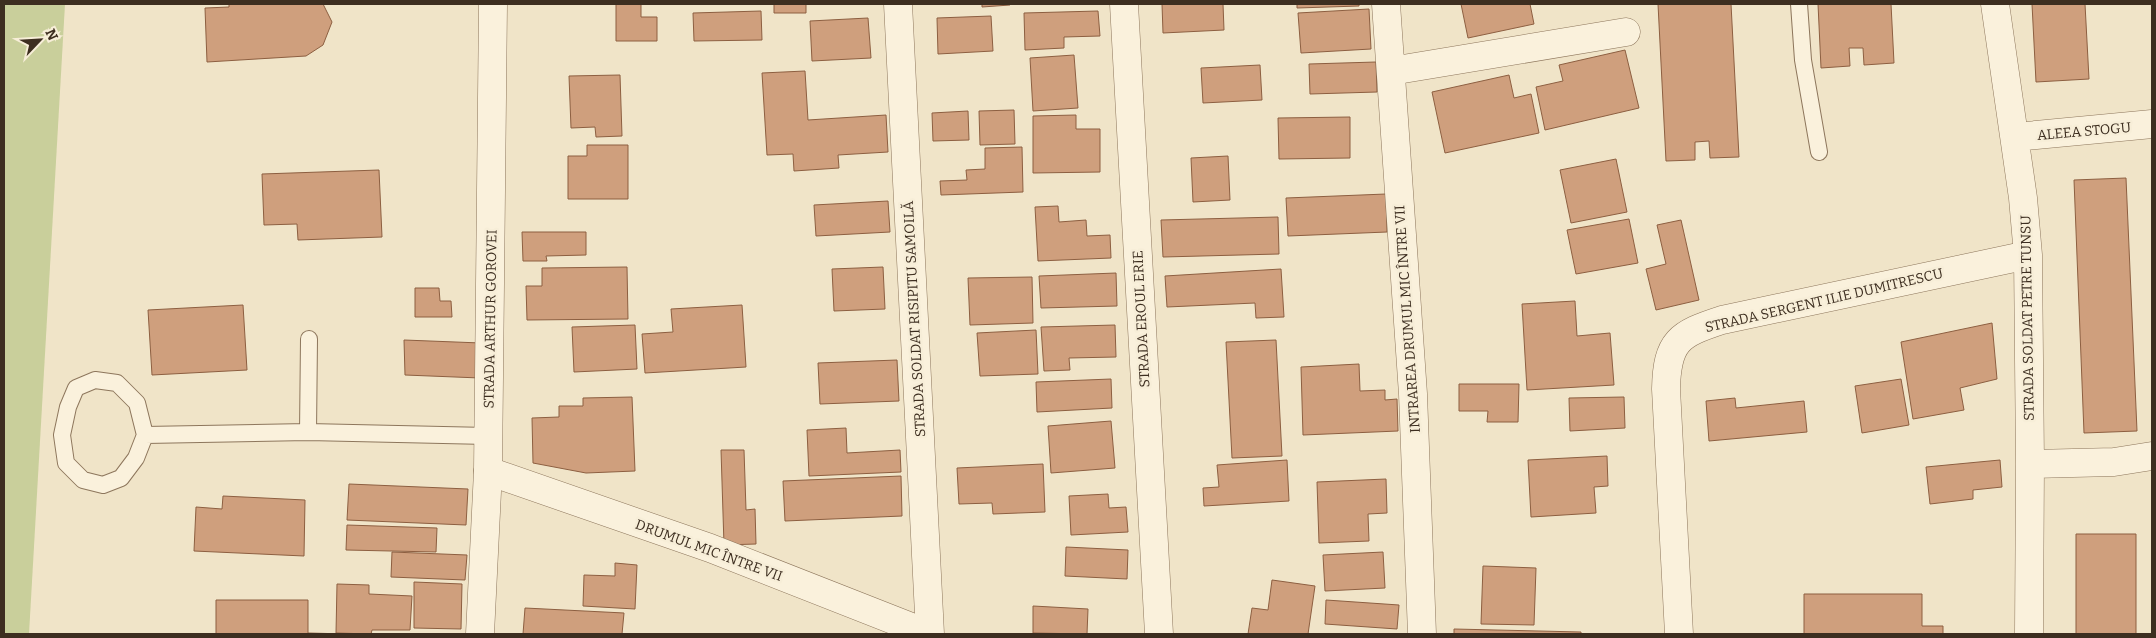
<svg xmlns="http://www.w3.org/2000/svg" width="2156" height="638" viewBox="0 0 2156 638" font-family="Bitter,serif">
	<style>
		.green { fill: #c9cf9b }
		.building { fill: #cf9f7d; stroke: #8d5f41 }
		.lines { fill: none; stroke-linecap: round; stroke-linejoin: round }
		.service-casing { stroke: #8d765c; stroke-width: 18 }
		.minor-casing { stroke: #8d765c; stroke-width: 29 }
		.tertiary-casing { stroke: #8d765c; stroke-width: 29 }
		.service { stroke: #faf1dc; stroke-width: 16 }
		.minor { stroke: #faf1dc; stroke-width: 28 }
		.tertiary { stroke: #faf1dc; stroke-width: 28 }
		.labels { text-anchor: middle; stroke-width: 5; stroke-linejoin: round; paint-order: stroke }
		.street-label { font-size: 14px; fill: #3d2e20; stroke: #f7eed8 }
	</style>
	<rect width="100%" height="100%" fill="#f0e4c8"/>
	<path class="green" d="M4 4H65L29 634H4Z"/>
	<path class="building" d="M229 4H323L332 22 323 45 306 56 207 62 205 8 229 7Z
		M616 4H641V17H657V41H616Z
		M774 4H806V13H774Z
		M982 4H1010V5L982 7Z
		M1162 4H1223L1224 30 1163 33Z
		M1297 4H1359V6L1297 8Z
		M1461 4H1530L1534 24 1468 38Z
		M1658 4H1731L1739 157 1710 158 1709 141 1695 142V160L1666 161Z
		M1818 4H1891L1894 63 1864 65 1863 48H1849L1850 66 1821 68Z
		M2032 4H2085L2089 79 2036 82Z
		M1369 9 1371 49 1301 53 1298 13Z
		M761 11 762 40 694 41 693 13Z
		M1098 11 1100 36 1064 37V48L1025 50 1024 13Z
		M991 16 993 51 938 54 937 18Z
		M868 18 871 58 812 61 810 21Z
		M1625 50 1639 108 1545 130 1536 87 1563 81 1559 65Z
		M1074 55 1078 108 1033 111 1030 58Z
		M1376 62 1377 92 1310 94 1309 64Z
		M1260 65 1262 100 1203 103 1201 68Z
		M805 71 808 120 886 115 888 152 838 155 839 168 794 171 793 154 767 155 762 73Z
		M620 75 622 136 596 137 595 127 571 128 569 76Z
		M1509 75 1514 98 1531 94 1539 133 1445 153 1432 92Z
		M1014 110 1015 144 980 145 979 111Z
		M968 111 969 140 933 141 932 113Z
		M1076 115V129H1100V172L1033 173V116Z
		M1350 117V158L1279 159 1278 118Z
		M587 145H628V199H568V156H587Z
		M1022 147 1023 192 941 195 940 181 967 180 966 170 985 169V148Z
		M1228 156 1230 200 1193 202 1191 158Z
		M1616 159 1627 212 1571 223 1560 170Z
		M379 170 382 237 298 240 297 224 264 225 262 174Z
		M2126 178 2137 431 2084 433 2074 180Z
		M1386 194 1387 232 1288 236 1286 198Z
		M888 201 890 232 816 236 814 205Z
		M1058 206 1059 222 1086 220 1087 236 1110 235 1111 258 1038 261 1035 207Z
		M1278 217 1279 254 1163 257 1161 220Z
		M1629 219 1638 263 1576 274 1567 230Z
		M1681 220 1699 300 1656 310 1646 269 1666 264 1657 225Z
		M522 232H586V255L546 256 547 261H523Z
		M627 267 628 319 527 320 526 286H542V268Z
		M883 267 885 309 834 311 832 269Z
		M1281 269 1284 317 1256 318 1255 303 1167 307 1165 276Z
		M1116 273 1117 306 1041 308 1039 276Z
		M1032 277 1033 323 970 325 968 278Z
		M415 288H439L440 301H451L452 317H415Z
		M1575 301 1577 336 1610 333 1614 385 1527 390 1522 304Z
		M243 305 247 370 152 375 148 310Z
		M742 305 746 367 645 373 642 334 673 332 671 309Z
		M1992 323 1997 379 1960 388 1964 410 1913 419 1901 342Z
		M635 325 637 369 574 372 572 327Z
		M1115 325 1116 357 1069 358 1070 370 1044 371 1041 327Z
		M1036 330 1038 374 980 376 977 333Z
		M404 340 481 343 480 378 405 375Z
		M1276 340 1282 456 1232 458 1226 342Z
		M897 360 899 401 820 404 818 363Z
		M1359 364 1360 391 1385 390V400L1397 399 1398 431 1303 435 1301 367Z
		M1111 379 1112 408 1037 412 1036 382Z
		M1901 379 1909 425 1862 433 1855 386Z
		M1459 384H1519L1518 422H1487L1488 411H1459Z
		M632 397 635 471 586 473 533 463 532 418 559 417V406H583V398Z
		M1624 397 1625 428 1570 431 1569 398Z
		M1735 398 1736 408 1804 401 1807 432 1709 441 1706 401Z
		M1111 421 1115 468 1051 473 1048 426Z
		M846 428 847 453 900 450 901 472 809 476 807 430Z
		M721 450H744L746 510 755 509 756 544 724 545Z
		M1607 456 1608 486 1594 487 1596 513 1531 517 1528 460Z
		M1287 460 1289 501 1204 506 1203 488 1219 487 1217 465Z
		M2000 460 2002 487 1973 490V499L1930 504 1926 467Z
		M1043 464 1045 512 993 514 992 503 959 504 957 468Z
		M901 476 902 516 785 521 783 481Z
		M1386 479 1387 513 1368 514 1369 541 1319 543 1317 482Z
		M349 484 468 489 466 525 347 520Z
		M1108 494 1109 508 1126 507 1128 532 1071 535 1069 496Z
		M223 496 305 500 304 556 194 551 196 507 222 509Z
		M347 525 437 528 436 552 346 550Z
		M2076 534H2136V634H2076Z
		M1066 547 1128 550 1127 579 1065 576Z
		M392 552 467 555 465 580 391 577Z
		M1383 552 1385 588 1325 591 1323 555Z
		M615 563 637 565 635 609 583 606 584 575 615 576Z
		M1483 566 1536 568 1534 625 1481 624Z
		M1272 580 1315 586 1308 634H1248L1252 608 1268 610Z
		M414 582 462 584 461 629 414 628Z
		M337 584 369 585V594L412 596 410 630H372L371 634 336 633Z
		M1804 594H1922V626H1943V634H1804Z
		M216 600H308V633L347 634H216Z
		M1326 600 1399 605 1397 629 1325 624Z
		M1033 606 1088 609 1087 634 1033 633Z
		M525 608 624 613 622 634H523Z
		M1454 629 1581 632V634H1454Z"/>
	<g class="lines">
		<defs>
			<path id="service" d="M1799 4 1803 60 1819 152
				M95 380 117 383 137 403 145 435 136 458 121 478 103 485 83 480 66 463 62 435 68 407 76 388Z
				M308 432 309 339
				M145 435 308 432 488 436"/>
			<path id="minor" d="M898 4 930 634
				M1124 4 1159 634
				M1386 4 1413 394 1422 634
				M1995 4 2023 198 2028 255 2030 464 2029 634
				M1391 71 1626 32
				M2015 137 2152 124
				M2030 464 2114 462 2152 456
				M488 471 710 548 929 634
				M1679 634 1666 389C1667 341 1679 334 1722 320L2028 255"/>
			<path id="tertiary" d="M480 634 488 471 493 4"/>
		</defs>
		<use href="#service" class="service-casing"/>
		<use href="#minor" class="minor-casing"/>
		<use href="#tertiary" class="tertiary-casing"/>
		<use href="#service" class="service"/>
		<use href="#minor" class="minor"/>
		<use href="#tertiary" class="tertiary"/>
	</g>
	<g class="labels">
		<g class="street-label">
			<text transform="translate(2084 131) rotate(-5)" y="5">ALEEA STOGU</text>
			<text transform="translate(1824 300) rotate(-13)" y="5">STRADA SERGENT ILIE DUMITRESCU</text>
			<text transform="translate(2027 318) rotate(-91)" y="5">STRADA SOLDAT PETRE TUNSU</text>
			<text transform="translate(490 319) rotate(-89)" y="5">STRADA ARTHUR GOROVEI</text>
			<text transform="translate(914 319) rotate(-93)" y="5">STRADA SOLDAT RISIPITU SAMOILĂ</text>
			<text transform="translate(1141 319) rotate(-93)" y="5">STRADA EROUL ERIE</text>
			<text transform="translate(1407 319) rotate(-94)" y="5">INTRAREA DRUMUL MIC ÎNTRE VII</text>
			<text transform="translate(709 550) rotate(20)" y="5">DRUMUL MIC ÎNTRE VII</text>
		</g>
	</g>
	<rect width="2156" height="638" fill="none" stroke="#3d2e20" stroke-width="10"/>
	<g transform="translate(40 40) rotate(65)" stroke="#f7eed8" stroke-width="4" paint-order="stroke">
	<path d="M0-4L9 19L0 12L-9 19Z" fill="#3d2e20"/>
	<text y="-8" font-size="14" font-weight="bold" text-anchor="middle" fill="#3d2e20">N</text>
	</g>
</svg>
